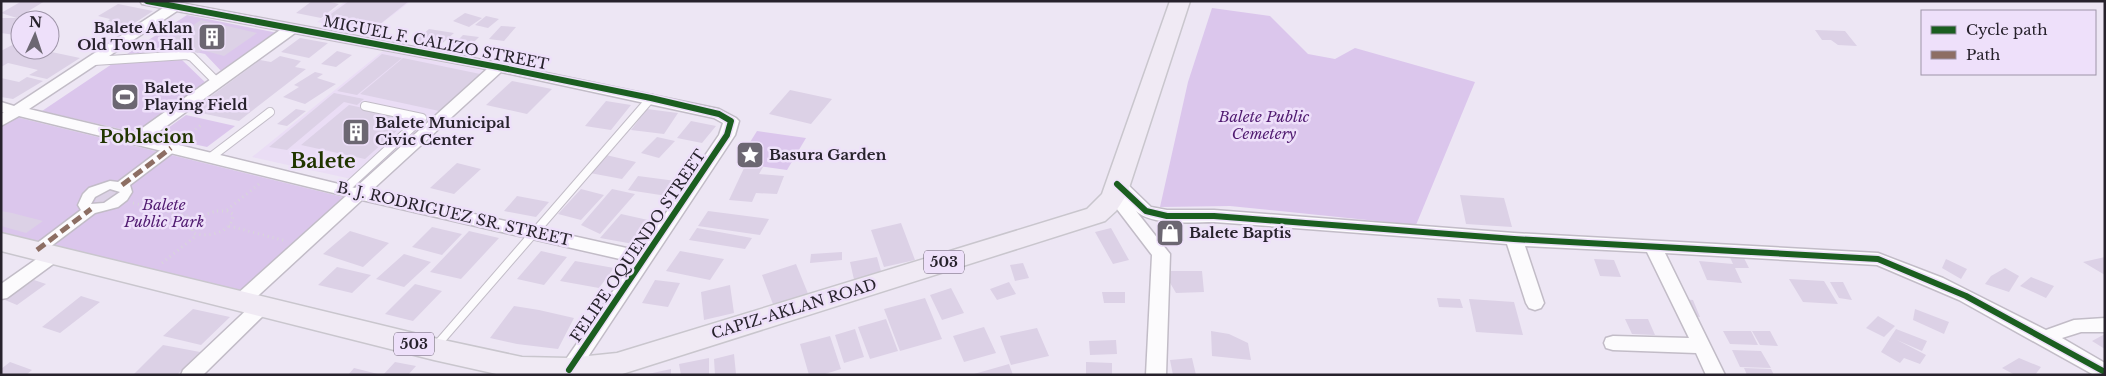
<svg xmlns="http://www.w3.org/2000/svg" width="2106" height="376" viewBox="0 0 2106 376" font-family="'Libre Baskerville',serif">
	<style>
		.built { fill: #eaddf5 }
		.green { fill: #dbc6ec }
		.building { fill: #dcd1e6 }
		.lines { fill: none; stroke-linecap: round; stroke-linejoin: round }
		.service-casing { stroke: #c2bcc7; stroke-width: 10 }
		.pedestrian-casing { stroke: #c2bcc7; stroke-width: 3 }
		.minor-casing { stroke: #c2bcc7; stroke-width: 3 }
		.primary-casing { stroke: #c9c6cd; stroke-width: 3 }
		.path { stroke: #d8d5da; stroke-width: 3; stroke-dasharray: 1 4; stroke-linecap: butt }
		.service { stroke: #fcfbfd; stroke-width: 8 }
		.pedestrian { fill: #fcfbfd; fill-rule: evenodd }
		.minor { fill: #fcfbfd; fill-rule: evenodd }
		.primary { fill: #f0eaf4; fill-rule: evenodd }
		.quiet { stroke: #8d6e63; stroke-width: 5; stroke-dasharray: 10 5; stroke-linecap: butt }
		.cycleway-casing { stroke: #eee0fa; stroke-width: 9 }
		.cycleway { stroke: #1b5e20; stroke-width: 6 }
		.labels { text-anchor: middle; stroke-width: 5; stroke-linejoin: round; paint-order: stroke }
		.shield { fill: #eee0fa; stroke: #635b6a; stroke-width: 1 }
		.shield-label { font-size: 14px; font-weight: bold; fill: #27222c }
		.poi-label { font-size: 15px; font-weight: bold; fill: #27222c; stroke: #eee0fa; text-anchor: start }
		.street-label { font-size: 15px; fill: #27222c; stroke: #eee0fa }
		.park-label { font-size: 15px; font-style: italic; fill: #501a70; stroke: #eee0fa }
		.quarter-label { font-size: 18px; font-weight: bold; fill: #213500; stroke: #eee0fa }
		.district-label { font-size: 20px; font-weight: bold; fill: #213500; stroke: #eee0fa }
	</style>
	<rect width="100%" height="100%" fill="#ede6f4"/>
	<path class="built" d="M346 1H411L369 33 317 22Z
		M383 51 490 72 365 182 252 157Z"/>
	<path class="green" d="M1212 8 1270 16 1308 54 1335 59 1355 48 1475 82 1416 225 1230 206 1160 207 1188 82Z
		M187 15 278 33 223 73 205 54 182 49 127 54Z
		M182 60 207 84 138 133 42 111 112 64Z
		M186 115 235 126 207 147 157 136Z
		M16 117 347 198 242 294 1 234V126Z
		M757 131 806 138 787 170 737 163Z"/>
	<path class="building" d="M22 1H45L17 18 20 19V32L15 35 1 33V18H17L1 13Z
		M312 1H326L339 4 321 18 296 13Z
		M349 1H409L374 29 324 19Z
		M118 4 153 11 130 26 108 21 110 19 98 16Z
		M465 13 482 18 469 27 453 21Z
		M31 14 49 18 46 20H22Z
		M486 16 499 19 488 28 475 25Z
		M201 20 257 33 224 56 202 50 198 53 185 50 190 47 167 42Z
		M501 26 516 27 504 41 489 39Z
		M429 29 454 33 438 47 413 43Z
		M1815 30 1845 31 1857 46 1838 45 1831 40H1822Z
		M463 35 479 37 467 49 451 47Z
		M300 38 328 43 309 58 281 52Z
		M14 44 20 45V50H42L80 58 47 79 29 75 38 70 8 63 1 67V51Z
		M337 51 352 55 336 67 321 64Z
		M382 54 402 58 357 95 337 91Z
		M280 56 301 61 295 67 306 69 239 121 191 111 260 60 271 62Z
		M403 58 485 75 444 112 360 94Z
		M315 72 323 74 317 78 336 84 305 104 283 97 299 87 294 85Z
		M27 77 43 81 13 99 1 97V78L19 82Z
		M512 81 552 89 527 114 486 105Z
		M790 90 832 99 811 124 769 114Z
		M334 93 364 99 357 105 344 102 287 150 269 147Z
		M606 101 631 105 611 130 585 126Z
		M349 105 411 118 365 159 301 145Z
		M296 109 306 111 287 126 277 124Z
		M647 109 678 113 664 134 631 130Z
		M691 121 716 126 702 143 677 138Z
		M657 137 675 141 659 158 641 153Z
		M606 155 636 162 622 179 590 173Z
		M457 163 481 169 454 194 430 188Z
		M745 166 763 167 759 174 784 176 777 194 756 193 752 202 729 200Z
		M638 176 676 181 667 196 628 190Z
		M113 189 117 193 112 199 104 202H95L96 196 106 190Z
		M581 189 604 195 581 220 558 214Z
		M612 189 635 194 600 234 581 225Z
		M1460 195 1504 198 1512 227 1466 224Z
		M517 196 549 202 536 217 504 211Z
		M1 211 12 213 43 221 26 233 1 226V221L4 219 1 218Z
		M708 211 769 219 760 235 698 226Z
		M621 214 657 222 639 245 600 238Z
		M901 223 915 260 884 267 871 230Z
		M432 227 462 234 442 255 412 247Z
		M697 228 752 238 745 249 689 240Z
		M1111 228 1129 260 1113 264 1095 232Z
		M350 231 389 243 363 267 323 254Z
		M469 231 499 238 461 279 430 272Z
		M541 251 567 257 544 285 517 279Z
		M680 251 724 259 710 280 666 271Z
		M842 252V260L810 263 811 254Z
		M404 254 431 262 404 287 376 279Z
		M1729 255 1743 256 1749 268H1735L1742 283 1707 280 1699 261 1733 264Z
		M877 257 883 278 855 284 850 262Z
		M2105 257V275L2083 262Z
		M1594 259 1614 260 1621 277 1600 276Z
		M1946 259 1967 269 1961 279 1942 268Z
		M575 261 614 268 599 288 560 281Z
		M1023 263 1029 278 1015 281 1010 265Z
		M796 264 809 296 774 307 762 275Z
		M337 267 371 275 352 293 318 285Z
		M2005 268 2019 276 2009 292 1985 284 1991 276Z
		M1171 271H1202L1204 292 1176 293 1169 281Z
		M2031 277 2054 286 2046 298 2020 286Z
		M1789 279 1824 281 1838 304 1803 302Z
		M34 280 46 284 17 305 5 300Z
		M655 280 680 283 668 307 642 303Z
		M1009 282 1016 294 997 300 990 289Z
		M1830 282H1843L1852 300 1839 298Z
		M415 284 442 291 413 321 385 314Z
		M730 285 734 313 704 320 701 292Z
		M951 288 964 313 942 320 930 295Z
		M1102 292H1125V303H1104Z
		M81 296 100 302 60 333 42 327Z
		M925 298 942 339 900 351 884 309Z
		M1437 298 1460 299 1463 308 1439 307Z
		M1469 299 1514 302 1523 335 1476 332Z
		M1683 299 1693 300 1700 317 1689 316Z
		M514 306 539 310 574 318 558 349 517 344 490 338Z
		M193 309 230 317 201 345 163 336Z
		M1915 309 1949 322 1944 334 1913 320Z
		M1878 316 1895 326 1884 337 1866 328Z
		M886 319 898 351 870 359 858 327Z
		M1625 319H1648L1655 335 1632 334Z
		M984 327 996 353 964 362 953 336Z
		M1037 328 1049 356 1011 365 1000 336Z
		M855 329 864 357 844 363 835 335Z
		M1896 329 1927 341 1922 351 1897 340 1926 355 1920 364 1904 358 1900 363 1881 352Z
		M1211 331 1229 334 1248 343 1251 360 1212 356Z
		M1723 331H1751L1758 345 1730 344Z
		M1752 331H1770L1778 346 1760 345Z
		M2105 334V349L2092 341Z
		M830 336 841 369 822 375H809L800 344Z
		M1116 340 1117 354 1090 355 1089 341Z
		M163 345 200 352 177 375H133Z
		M1732 350 1761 351 1771 368 1740 367Z
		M734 354 736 374 715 375 714 359Z
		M709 358V375H681L679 364Z
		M1192 358 1196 375H1173L1170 360Z
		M2019 358 2041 367 2035 375H2015L2002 368Z
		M10 362 32 370 26 375H1V369Z
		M395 362 416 366 408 375H383Z
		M1086 362 1112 363V375H1086Z
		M1009 364 1013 375H974V374Z
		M354 368 378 374V375H348Z
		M1744 368 1771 369 1774 375H1747Z
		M671 369V375H648V374Z"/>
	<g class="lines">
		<defs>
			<path id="service" d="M94 61 187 55 192 57 217 82
				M211 157 270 112
				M345 189 422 118 365 106
				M436 346 651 98"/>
			<path id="pedestrian" d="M171 144 175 145 177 148 175 151 130 185 132 192 127 200 118 207 95 213 42 253H32L30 250 32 247 81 210 78 205 83 194 89 188 110 181 118 182 167 145ZM110 189 120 192 104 203 91 204 95 197Z"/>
			<path id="minor" d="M140 1H170L498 63 719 109 736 118 739 121 735 135 576 375H562L559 370 562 365 633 262 362 200 248 305 242 307 236 305 233 300 236 295 346 196 19 116 1 126V114L4 112H1V102L14 106 163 8 142 4ZM177 11 280 30 134 134 29 109ZM295 33 487 69 355 188 150 138ZM501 72 714 118 723 123 719 135 640 251 371 191Z
				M1117 179 1123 180 1151 207 1167 210H1214L1514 233 1878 253 1943 278 2046 330 2074 320 2105 318V332H2081L2062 338 2105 363V375H2094L1959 300 1877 265 1665 253 1725 375H1706L1696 353 1613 350 1606 348 1604 343 1606 338 1613 336 1689 338 1647 252 1525 246 1544 303 1541 308 1535 310 1529 308 1526 303 1507 244 1214 222C1194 222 1152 226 1136 211L1170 254 1166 375H1146L1152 255 1107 196 1109 192 1114 191 1109 184 1111 180Z
				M54 249 60 251 63 255 60 259 7 298 1 299V284L48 251Z
				M262 299 268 301 271 306 268 311 203 375H181L183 370 256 301Z"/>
			<path id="primary" d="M1170 1H1190L1127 194 1116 211 1105 221 619 375H501L434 360 1 251V233L434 338 522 357 569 358 617 353 1087 209 1102 194Z"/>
		</defs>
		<use href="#service" class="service-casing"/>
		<use href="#pedestrian" class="pedestrian-casing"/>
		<use href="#minor" class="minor-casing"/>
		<use href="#primary" class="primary-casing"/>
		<path class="path" d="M184 139 201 125
			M133 203 199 219
			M227 210 259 184
			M217 211H227L233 214C233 233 207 238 193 233L192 226C199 217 207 213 217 211Z
			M229 226 286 241
			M162 263 197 235"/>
		<use href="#service" class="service"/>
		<use href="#pedestrian" class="pedestrian"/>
		<use href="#minor" class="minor"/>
		<use href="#primary" class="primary"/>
		<path class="quiet" d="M122 185 171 148
			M37 250 91 209"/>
		<defs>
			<path id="cycleway" d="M147 1 498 67 651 98 719 114 731 121 727 135 569 370
				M1117 184 1146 211 1167 216H1214L1514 239 1878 259 1966 296 2105 372"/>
		</defs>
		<use href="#cycleway" class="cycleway-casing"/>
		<use href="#cycleway" class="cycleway"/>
	</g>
	<defs>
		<symbol id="building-square" viewBox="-11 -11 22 22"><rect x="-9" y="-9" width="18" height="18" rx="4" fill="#6c6772" stroke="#eee0fa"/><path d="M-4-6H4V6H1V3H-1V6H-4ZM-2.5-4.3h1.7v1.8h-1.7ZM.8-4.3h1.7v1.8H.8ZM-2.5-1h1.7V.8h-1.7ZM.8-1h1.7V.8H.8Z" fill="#fff"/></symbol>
		<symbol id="stadium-square" viewBox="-11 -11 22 22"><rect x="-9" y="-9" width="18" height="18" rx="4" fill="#6c6772" stroke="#eee0fa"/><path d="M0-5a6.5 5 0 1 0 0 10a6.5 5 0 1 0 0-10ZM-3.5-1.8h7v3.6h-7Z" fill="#fff"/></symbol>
		<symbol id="sight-square" viewBox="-11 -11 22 22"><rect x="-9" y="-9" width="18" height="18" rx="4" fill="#6c6772" stroke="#eee0fa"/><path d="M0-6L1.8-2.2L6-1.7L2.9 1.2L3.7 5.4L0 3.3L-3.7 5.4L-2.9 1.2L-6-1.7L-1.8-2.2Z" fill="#fff"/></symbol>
		<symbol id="shop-square" viewBox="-11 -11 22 22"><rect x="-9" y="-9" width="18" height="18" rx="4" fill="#6c6772" stroke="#eee0fa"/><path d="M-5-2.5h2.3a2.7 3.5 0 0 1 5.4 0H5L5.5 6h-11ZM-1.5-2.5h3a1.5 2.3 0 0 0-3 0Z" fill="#fff"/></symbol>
	</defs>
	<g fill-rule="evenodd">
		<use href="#building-square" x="196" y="21" width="32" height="32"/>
		<use href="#stadium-square" x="109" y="81" width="32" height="32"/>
		<use href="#building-square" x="340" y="116" width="32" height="32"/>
		<use href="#sight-square" x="734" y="139" width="32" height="32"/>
		<use href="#shop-square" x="1154" y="217" width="32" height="32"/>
	</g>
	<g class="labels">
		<g class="shield">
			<rect x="924" y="250.5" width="40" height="23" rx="4"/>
			<rect x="394" y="332.5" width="40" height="23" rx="4"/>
		</g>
		<g class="shield-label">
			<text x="944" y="267">503</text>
			<text x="414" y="349">503</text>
		</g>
		<g class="poi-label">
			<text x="193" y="33" text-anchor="end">Balete Aklan<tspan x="193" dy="17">Old Town Hall</tspan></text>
			<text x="144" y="93">Balete<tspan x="144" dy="17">Playing Field</tspan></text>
			<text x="375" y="128">Balete Municipal<tspan x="375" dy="17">Civic Center</tspan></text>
			<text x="769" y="160">Basura Garden</text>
			<text x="1189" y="238">Balete Baptis</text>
		</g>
		<g class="street-label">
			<text transform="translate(436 43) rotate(11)" y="5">MIGUEL F. CALIZO STREET</text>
			<text transform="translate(454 214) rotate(13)" y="5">B. J. RODRIGUEZ SR. STREET</text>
			<text transform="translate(638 246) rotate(-56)" y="5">FELIPE OQUENDO STREET</text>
			<text transform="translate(794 309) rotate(-17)" y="5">CAPIZ-AKLAN ROAD</text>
		</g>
		<g class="park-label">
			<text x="1264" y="122">Balete Public<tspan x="1264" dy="17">Cemetery</tspan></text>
			<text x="164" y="210">Balete<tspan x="164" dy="17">Public Park</tspan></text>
		</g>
		<g class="quarter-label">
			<text x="147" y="143">Poblacion</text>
		</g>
		<g class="district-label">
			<text x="323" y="168">Balete</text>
		</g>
	</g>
	<rect width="2106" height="376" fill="none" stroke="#27222c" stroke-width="5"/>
	<rect x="1921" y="10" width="175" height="65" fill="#eee0fa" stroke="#9e94a8"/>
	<rect x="1931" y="26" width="25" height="8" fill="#1b5e20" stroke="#9e94a8"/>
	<text x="1966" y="35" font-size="15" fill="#27222c">Cycle path</text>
	<rect x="1931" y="51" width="25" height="8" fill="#8d6e63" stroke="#9e94a8"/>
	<text x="1966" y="60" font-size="15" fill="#27222c">Path</text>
	<g transform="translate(35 35) rotate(3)"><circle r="24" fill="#eee0fa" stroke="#9e94a8"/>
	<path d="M0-4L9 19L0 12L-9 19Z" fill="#6c6772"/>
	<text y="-8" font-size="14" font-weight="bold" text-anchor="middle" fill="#27222c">N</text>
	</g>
</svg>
